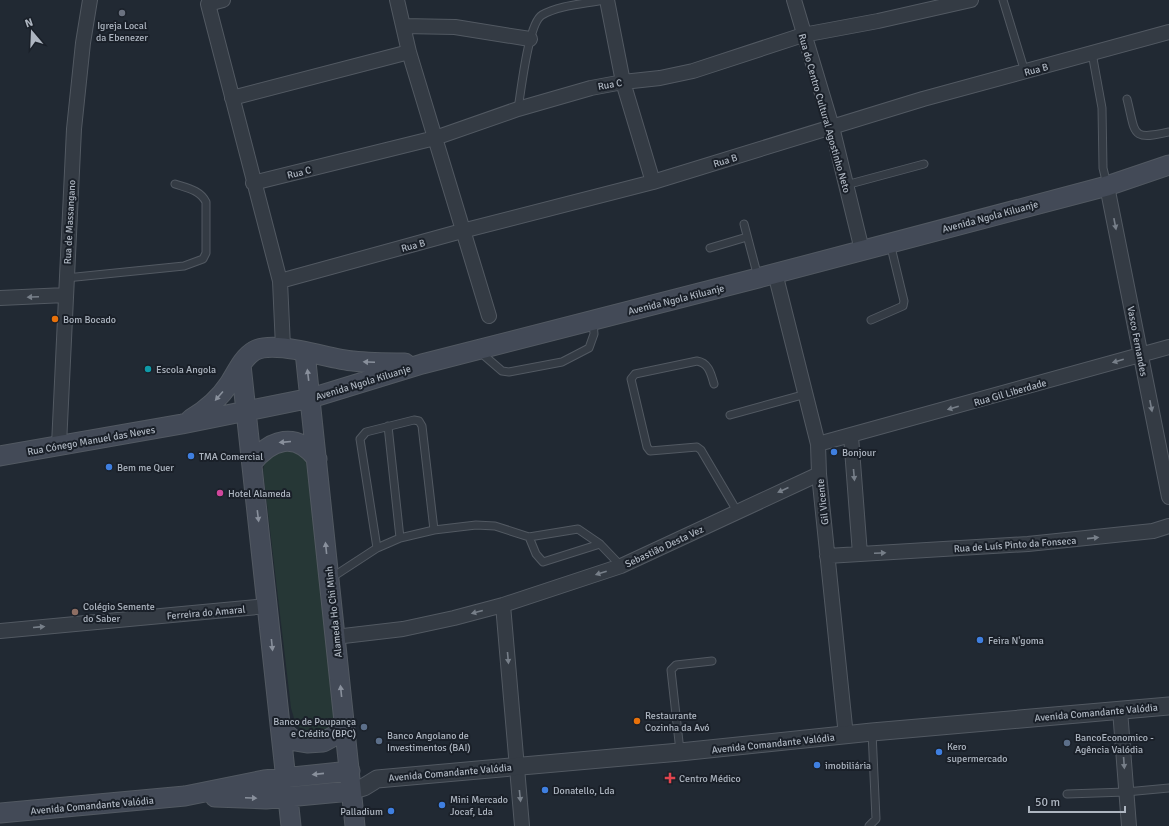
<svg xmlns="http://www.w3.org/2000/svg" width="1169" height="826" viewBox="0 0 1169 826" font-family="Signika,sans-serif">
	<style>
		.green { fill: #263736 }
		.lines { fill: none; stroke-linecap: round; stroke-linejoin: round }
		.service-casing { stroke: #525962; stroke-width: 9 }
		.minor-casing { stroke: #525962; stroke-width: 16 }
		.tertiary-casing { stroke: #525962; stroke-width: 19 }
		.secondary-casing { stroke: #525962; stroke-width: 21 }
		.service { stroke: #343b44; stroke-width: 7 }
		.minor { stroke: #343b44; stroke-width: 14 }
		.tertiary { stroke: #343b44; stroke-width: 17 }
		.secondary { stroke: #434a57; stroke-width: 19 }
		.oneway { fill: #777f89 }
		.oneway2 { fill: #89909c }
		.worship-dot { fill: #6b7280; stroke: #1a2029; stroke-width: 1.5 }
		.food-dot { fill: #e8710a; stroke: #1a2029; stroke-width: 1.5 }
		.culture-dot { fill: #0f9aa8; stroke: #1a2029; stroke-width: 1.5 }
		.shop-dot { fill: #3f7fe0; stroke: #1a2029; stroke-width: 1.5 }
		.hotel-dot { fill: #d1479c; stroke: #1a2029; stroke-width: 1.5 }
		.education-dot { fill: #8d6e63; stroke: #1a2029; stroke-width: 1.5 }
		.service-dot { fill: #5c6f8a; stroke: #1a2029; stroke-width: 1.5 }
		.health-dot { fill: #e0444e; stroke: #1a2029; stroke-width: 1.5 }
		.labels { text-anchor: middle; stroke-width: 4; stroke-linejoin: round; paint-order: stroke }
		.poi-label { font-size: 10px; fill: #aeb6c1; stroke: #1a2029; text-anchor: start }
		.street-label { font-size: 10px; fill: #aeb6c1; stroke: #1a2029 }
	</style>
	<rect width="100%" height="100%" fill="#212933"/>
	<path class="green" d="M294 450 305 458 310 466 338 713C330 731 329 732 309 734L296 725 291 708 263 470 265 462 274 452Z"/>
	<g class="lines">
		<defs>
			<path id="service" d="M1003 0 1025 72
				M1092 53 1102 108 1103 168 1107 185
				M1127 99C1136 134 1130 141 1169 132
				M518 109C521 92 528 23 542 15 559 5 584 4 604 0
				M846 185 924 164
				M744 224 758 277
				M710 248 747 237
				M66 278 184 266 203 259 206 253V202C200 190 187 188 175 184
				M871 320 903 306 904 301 890 243
				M480 352 502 371 509 372 562 362 589 348 594 334 593 321
				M714 384C711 374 709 363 697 361L635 374 631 379 647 447 650 451 697 447 701 450 737 511
				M730 415 806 394
				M388 426 400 538
				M529 537 536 554 543 562 600 544
				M377 548 360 439 366 432 414 420 419 421 422 426 434 530
				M331 578 377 548 400 538 434 530 476 525 495 526 529 537 578 529 600 544 621 566
				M680 751 671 670 676 665 712 661
				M1067 794 1126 792 1169 788
				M869 826 876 819 872 732"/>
			<path id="minor" d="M223 0 208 4 280 281 283 347
				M397 0 409 52 489 316
				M607 0 623 82 653 182
				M794 0 832 127 862 250
				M403 26 455 27 530 39
				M232 98 409 52
				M253 183 435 138 518 109 591 88 623 82 660 78 693 71 803 35 878 21 971 0
				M1107 186 1169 497
				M775 273 818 444 819 474 846 736
				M280 281 462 231 653 182 923 99 1169 32
				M0 298 66 295
				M851 436 860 554
				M818 444 1169 347
				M59 445 74 129 83 43 90 0
				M827 556 1028 544 1153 531 1169 526
				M503 605 522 826
				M0 631 268 606
				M335 637 403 629 454 618 503 605 621 566 819 474
				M1120 710 1129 826"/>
			<path id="tertiary" d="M351 791 364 787 377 779 680 752 872 732 1169 706"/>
			<path id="secondary" d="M305 352 355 826
				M241 365 291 826
				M191 419C206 410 219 399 229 384 236 374 242 358 254 351 274 339 328 359 353 361 370 363 387 363 405 363
				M0 456 182 424 311 398 422 364 758 278 1107 186 1169 165
				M252 463C271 439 296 431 317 459
				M281 730 295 741 307 743 323 742 338 734 344 724
				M215 797 266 799 351 791
				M0 813 185 796 264 780 350 771"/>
		</defs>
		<use href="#service" class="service-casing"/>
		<use href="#minor" class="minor-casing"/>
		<use href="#tertiary" class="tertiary-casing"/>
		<use href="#secondary" class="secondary-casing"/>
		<use href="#service" class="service"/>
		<use href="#minor" class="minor"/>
		<use href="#tertiary" class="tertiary"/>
		<use href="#secondary" class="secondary"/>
	</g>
	<defs><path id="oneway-solid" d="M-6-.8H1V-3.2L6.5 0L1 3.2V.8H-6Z"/></defs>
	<g class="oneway">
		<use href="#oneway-solid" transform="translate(1115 224) rotate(79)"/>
		<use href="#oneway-solid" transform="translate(33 297) rotate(177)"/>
		<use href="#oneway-solid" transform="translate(1118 361) rotate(164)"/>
		<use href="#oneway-solid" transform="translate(1151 406) rotate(79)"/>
		<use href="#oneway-solid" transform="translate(953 408) rotate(164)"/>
		<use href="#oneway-solid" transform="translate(854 475) rotate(85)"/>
		<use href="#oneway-solid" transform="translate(783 490) rotate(156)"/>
		<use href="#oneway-solid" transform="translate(1093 538) rotate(-6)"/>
		<use href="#oneway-solid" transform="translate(880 553) rotate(-3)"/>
		<use href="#oneway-solid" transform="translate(601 573) rotate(162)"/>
		<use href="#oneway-solid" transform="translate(477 612) rotate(165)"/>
		<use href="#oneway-solid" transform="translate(39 627) rotate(-5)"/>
		<use href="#oneway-solid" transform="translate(508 658) rotate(85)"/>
		<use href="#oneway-solid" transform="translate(1124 763) rotate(86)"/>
		<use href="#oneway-solid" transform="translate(520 796) rotate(84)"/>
	</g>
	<g class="oneway2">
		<use href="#oneway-solid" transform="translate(369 362) rotate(-177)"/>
		<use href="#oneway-solid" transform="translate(308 375) rotate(-97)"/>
		<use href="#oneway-solid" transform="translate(219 396) rotate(131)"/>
		<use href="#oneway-solid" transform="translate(285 442) rotate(175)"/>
		<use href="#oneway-solid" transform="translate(258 516) rotate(83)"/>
		<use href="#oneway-solid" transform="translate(326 548) rotate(-96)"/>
		<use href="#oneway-solid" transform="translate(272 645) rotate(84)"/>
		<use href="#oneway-solid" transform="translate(341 691) rotate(-96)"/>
		<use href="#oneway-solid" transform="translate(318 774) rotate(174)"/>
		<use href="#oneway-solid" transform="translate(251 798) rotate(2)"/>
	</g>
	<circle class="worship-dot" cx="122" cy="13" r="4"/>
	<g class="food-dot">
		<circle cx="55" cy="319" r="4"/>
		<circle cx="637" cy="721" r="4"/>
	</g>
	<circle class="culture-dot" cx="148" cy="369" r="4"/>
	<g class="shop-dot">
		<circle cx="834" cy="452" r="4"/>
		<circle cx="191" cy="456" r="4"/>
		<circle cx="109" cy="467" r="4"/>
		<circle cx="980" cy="640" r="4"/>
		<circle cx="939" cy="752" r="4"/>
		<circle cx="817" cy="765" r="4"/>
		<circle cx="545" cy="790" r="4"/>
		<circle cx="442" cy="805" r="4"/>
		<circle cx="391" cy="811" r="4"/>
	</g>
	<circle class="hotel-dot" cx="220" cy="493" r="4"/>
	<circle class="education-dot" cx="75" cy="612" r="4"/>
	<g class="service-dot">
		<circle cx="364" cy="727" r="4"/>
		<circle cx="379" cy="741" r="4"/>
		<circle cx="1067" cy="743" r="4"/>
	</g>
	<path class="health-dot" d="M668 772h4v4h4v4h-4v4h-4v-4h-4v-4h4z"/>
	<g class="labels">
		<g class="poi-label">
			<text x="122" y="29" text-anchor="middle">Igreja Local<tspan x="122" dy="12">da Ebenezer</tspan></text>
			<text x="63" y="323">Bom Bocado</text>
			<text x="156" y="373">Escola Angola</text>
			<text x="842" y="456">Bonjour</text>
			<text x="199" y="460">TMA Comercial</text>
			<text x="117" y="471">Bem me Quer</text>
			<text x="228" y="497">Hotel Alameda</text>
			<text x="83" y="610">Colégio Semente<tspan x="83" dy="12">do Saber</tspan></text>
			<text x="988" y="644">Feira N'goma</text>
			<text x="645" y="719">Restaurante<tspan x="645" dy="12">Cozinha da Avó</tspan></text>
			<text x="356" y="725" text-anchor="end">Banco de Poupança<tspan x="356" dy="12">e Crédito (BPC)</tspan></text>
			<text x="387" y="739">Banco Angolano de<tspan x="387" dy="12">Investimentos (BAI)</tspan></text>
			<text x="1075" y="741">BancoEconomico -<tspan x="1075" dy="12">Agência Valódia</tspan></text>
			<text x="947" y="750">Kero<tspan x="947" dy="12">supermercado</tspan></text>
			<text x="825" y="769">imobiliária</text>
			<text x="679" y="782">Centro Médico</text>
			<text x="553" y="794">Donatello, Lda</text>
			<text x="450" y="803">Mini Mercado<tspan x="450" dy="12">Jocaf, Lda</tspan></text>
			<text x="383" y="815" text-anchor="end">Palladium</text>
		</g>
		<g class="street-label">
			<text transform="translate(1036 69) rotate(-15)" y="4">Rua B</text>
			<text transform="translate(610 84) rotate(-10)" y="4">Rua C</text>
			<text transform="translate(825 113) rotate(74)" y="4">Rua do Centro Cultural Agostinho Neto</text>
			<text transform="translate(725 160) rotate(-17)" y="4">Rua B</text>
			<text transform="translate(299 172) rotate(-14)" y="4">Rua C</text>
			<text transform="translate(990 216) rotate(-15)" y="4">Avenida Ngola Kiluanje</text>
			<text transform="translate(69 222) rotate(-87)" y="4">Rua de Massangano</text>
			<text transform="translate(413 245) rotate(-15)" y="4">Rua B</text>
			<text transform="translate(676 299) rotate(-14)" y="4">Avenida Ngola Kiluanje</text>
			<text transform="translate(1138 341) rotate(79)" y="4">Vasco Fernandes</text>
			<text transform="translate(363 382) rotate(-17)" y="4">Avenida Ngola Kiluanje</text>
			<text transform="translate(1010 392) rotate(-16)" y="4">Rua Gil Liberdade</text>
			<text transform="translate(91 440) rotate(-10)" y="4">Rua Cónego Manuel das Neves</text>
			<text transform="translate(822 502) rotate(-96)" y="4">Gil Vicente</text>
			<text transform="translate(1015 544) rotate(-4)" y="4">Rua de Luís Pinto da Fonseca</text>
			<text transform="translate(664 546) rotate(-25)" y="4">Sebastião Desta Vez</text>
			<text transform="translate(206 612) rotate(-5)" y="4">Ferreira do Amaral</text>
			<text transform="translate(333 612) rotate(-96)" y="4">Alameda Ho Chi Minh</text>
			<text transform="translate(1096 712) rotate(-5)" y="4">Avenida Comandante Valódia</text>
			<text transform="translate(773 743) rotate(-6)" y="4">Avenida Comandante Valódia</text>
			<text transform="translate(450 772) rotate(-5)" y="4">Avenida Comandante Valódia</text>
			<text transform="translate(92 805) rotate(-5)" y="4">Avenida Comandante Valódia</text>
		</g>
	</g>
	<g transform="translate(32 32) rotate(341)" stroke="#1a2029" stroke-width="3" paint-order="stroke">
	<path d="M0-3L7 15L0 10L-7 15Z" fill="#aeb6c1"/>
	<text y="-6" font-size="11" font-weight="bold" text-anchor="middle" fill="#aeb6c1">N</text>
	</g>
	<path d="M1029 806v6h96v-6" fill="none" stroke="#aeb6c1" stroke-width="2"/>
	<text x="1035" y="806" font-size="12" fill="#aeb6c1" stroke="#1a2029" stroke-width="3" paint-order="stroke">50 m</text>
</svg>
